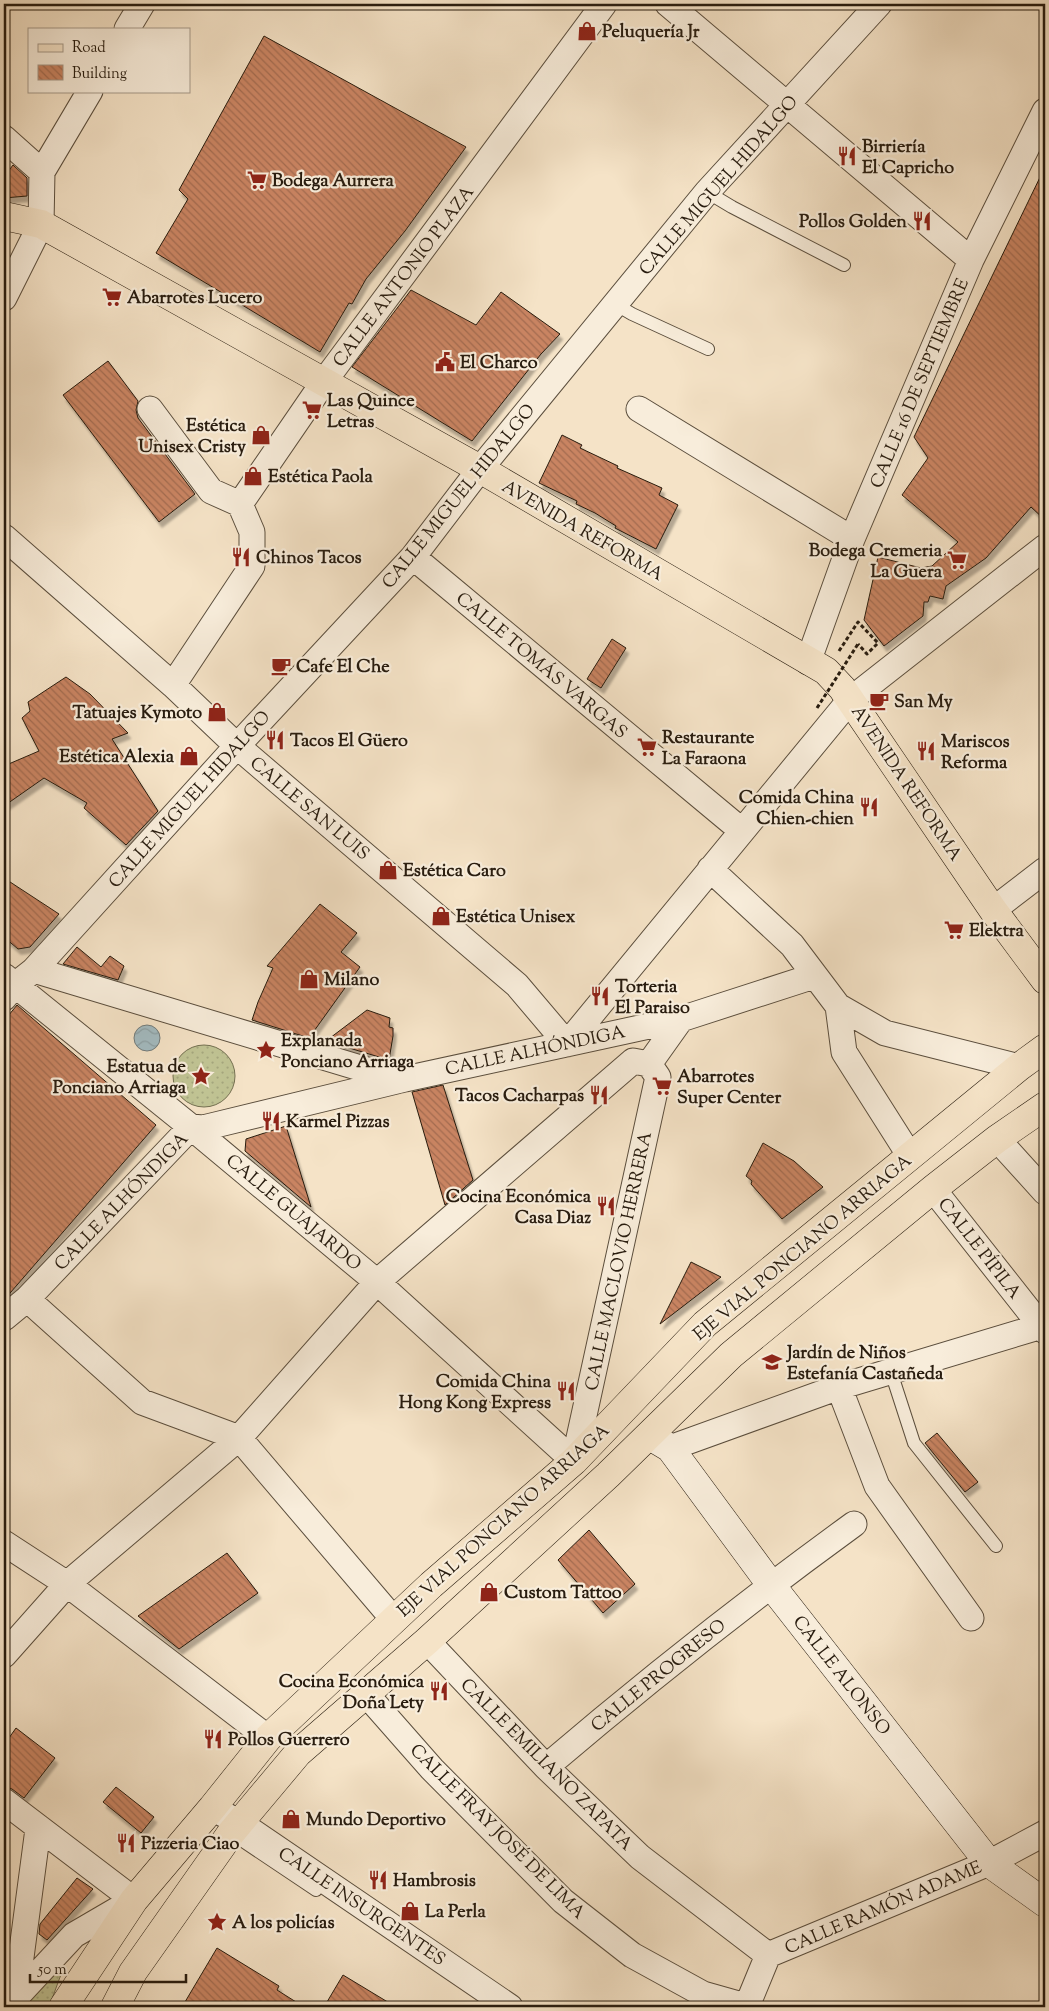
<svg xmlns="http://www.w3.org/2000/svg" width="1049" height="2011" viewBox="0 0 1049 2011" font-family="'Sorts Mill Goudy',serif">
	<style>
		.green { fill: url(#green-dots); stroke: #747051 }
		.water { fill: url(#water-waves); stroke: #727b7a }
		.building { fill: url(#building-back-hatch); stroke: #281c0f; filter: url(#shadow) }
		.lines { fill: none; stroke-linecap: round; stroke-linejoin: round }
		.lane-casing { stroke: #5b4e3d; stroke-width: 14 }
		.street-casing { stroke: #5b4e3d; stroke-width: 27 }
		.secondary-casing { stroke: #281c0f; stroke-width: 29 }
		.primary-casing { stroke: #281c0f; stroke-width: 29 }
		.path { stroke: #281c0f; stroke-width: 3; stroke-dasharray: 4 2.5; stroke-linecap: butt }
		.lane { stroke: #f8eddb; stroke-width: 12 }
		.street { stroke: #f8eddb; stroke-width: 25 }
		.secondary { stroke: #f8eddb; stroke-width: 28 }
		.primary { stroke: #f5e3c7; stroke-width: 28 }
		.path-bridge { stroke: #281c0f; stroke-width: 3; stroke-dasharray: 4 2.5; stroke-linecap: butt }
		.labels { text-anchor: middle; stroke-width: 4.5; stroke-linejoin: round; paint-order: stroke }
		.poi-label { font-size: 18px; font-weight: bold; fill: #281c0f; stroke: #f8eddb; text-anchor: start }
		.street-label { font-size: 18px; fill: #281c0f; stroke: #f8eddb }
	</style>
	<defs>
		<pattern id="green-dots" width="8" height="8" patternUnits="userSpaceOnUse" patternTransform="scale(1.25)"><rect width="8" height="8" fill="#c0c393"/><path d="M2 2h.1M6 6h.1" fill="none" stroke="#a5a77e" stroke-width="1.8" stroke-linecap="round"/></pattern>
		<pattern id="water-waves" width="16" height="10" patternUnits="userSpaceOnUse" patternTransform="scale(1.25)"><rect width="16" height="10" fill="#a3bbc1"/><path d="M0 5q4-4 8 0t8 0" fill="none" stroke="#8ca0a5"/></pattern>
		<pattern id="building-back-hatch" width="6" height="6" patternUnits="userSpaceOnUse" patternTransform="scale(1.25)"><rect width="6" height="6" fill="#c98462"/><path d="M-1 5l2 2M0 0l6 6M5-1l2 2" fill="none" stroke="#a36b4f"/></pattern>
		<filter id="shadow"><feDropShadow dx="3" dy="5.5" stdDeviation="1" flood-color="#0004"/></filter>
	</defs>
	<rect width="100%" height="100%" fill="#f5e3c7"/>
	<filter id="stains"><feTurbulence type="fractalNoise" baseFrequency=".004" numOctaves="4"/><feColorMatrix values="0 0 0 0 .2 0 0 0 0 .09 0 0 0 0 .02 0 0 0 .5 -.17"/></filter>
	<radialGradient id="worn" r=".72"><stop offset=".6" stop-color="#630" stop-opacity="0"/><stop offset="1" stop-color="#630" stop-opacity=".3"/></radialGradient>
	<path class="green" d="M173 1076a31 31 0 1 1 62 0a31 31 0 1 1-62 0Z
		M59 1966 63 1969 49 2007H23Z"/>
	<path class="water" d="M134 1038a13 13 0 1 1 26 0a13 13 0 1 1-26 0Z"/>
	<path class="building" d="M264 36 466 147 405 231 366 279 352 304 349 303 320 352 156 253 188 199 179 190Z
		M13 165 27 178V196L4 198V177Z
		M1045 167V520L1031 507 986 558 946 586 943 599 930 596 928 602H924L923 616 884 646 864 620 878 557 921 568 932 566 958 542 902 495 928 458 914 437Z
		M411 290 476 325 501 292 560 334 541 354 472 441 352 367Z
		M108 361 138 401 136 410 138 418 195 494 159 522 63 395Z
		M562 435 582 445 580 448 618 466 617 468 662 488 659 495 678 505 656 549 615 528 616 526 595 513 576 504 577 501 539 483Z
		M612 639 626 648 601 688 587 679Z
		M66 677 90 694 128 733 112 739 158 811 126 845 84 808 87 803 44 778 4 806V766L39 751 22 718 30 711 28 702Z
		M4 878 59 914 30 947 18 949 4 937Z
		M320 904 357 933 341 952 360 967 309 1038 252 1020 258 1002 273 968 267 966Z
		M77 947 101 967 110 956 124 966 118 980 63 964Z
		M17 1005 156 1125 4 1300V1021Z
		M367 1010 390 1018 389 1027 393 1028V1036L389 1060 326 1041Z
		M443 1085 473 1180 445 1205 412 1092Z
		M286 1126 311 1207 245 1151 246 1139Z
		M763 1143 794 1161 823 1187 782 1219 751 1184 752 1181 746 1176Z
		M691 1262 721 1277 660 1324Z
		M937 1433 978 1482 965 1492 925 1443Z
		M589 1530 635 1584 603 1613 558 1560Z
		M227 1553 258 1593 179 1649 138 1616Z
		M16 1728 55 1758 24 1798 12 1789 4 1787V1745Z
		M116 1787 154 1817 141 1833 103 1802Z
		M77 1878 93 1889 47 1940 39 1934 40 1924Z
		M217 1948 279 1986 277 1990 304 2007H182Z
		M343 1975 396 2007H324Z"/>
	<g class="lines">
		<defs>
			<path id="lane" d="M707 192 732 207 844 265
				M615 304 632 314 708 349
				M891 1372 914 1443 996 1546
				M231 1833 316 1890"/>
			<path id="street" d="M668 4 971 260
				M127 29 142 4
				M4 138 42 172
				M4 298 41 224 42 172 90 91
				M150 409 211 491 240 504
				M639 409 852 539
				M4 537 173 685 237 746 517 985 567 1044 850 700 1045 547
				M413 557 741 830
				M808 662 852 539 971 260 1045 111
				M173 685 252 566V532L240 504 323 383 604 4
				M710 869 792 945 838 1006 885 1033 1019 1067
				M993 910 1045 870
				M34 970 400 1080
				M4 976 191 1127 377 1282 574 1461 658 1077 649 1064
				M4 998 15 985 34 970 237 746 413 557 480 469 707 192 879 4
				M838 1006 844 1052 910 1156
				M649 1064 681 1019
				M997 1139 1045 1192
				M933 1189 1045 1331
				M27 1299 142 1402 239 1438 394 1620
				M4 1318 27 1299 191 1127 203 1128 405 1079 681 1019 814 976
				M839 1387 877 1486 971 1618
				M670 1448 839 1387 1045 1325
				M4 1543 67 1584 268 1738
				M427 1641 546 1767 640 1857 768 1955
				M4 1655 67 1584 239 1438 377 1282 633 1061 649 1064
				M366 1694 432 1769 563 1901 632 1955 703 1994 749 2007
				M546 1767C646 1682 748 1601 854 1524
				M4 1801 134 1900 74 1935 7 2007
				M212 1808 240 1823 510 2007
				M16 1995 38 1829
				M747 2006 768 1955 989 1863 1045 1833"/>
			<path id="secondary" d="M650 1436 670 1448 771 1585 989 1863 1045 1903"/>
			<path id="primary" d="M4 216 41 224 480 469 826 671 842 688 993 910 1045 980
				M63 2007 134 1900 212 1808 268 1738 431 1585 574 1461 705 1324 1019 1067 1045 1048
				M115 2007 133 1972 231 1833 298 1753 427 1641 608 1475 731 1355 933 1189 997 1139 1045 1106"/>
		</defs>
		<use href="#lane" class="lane-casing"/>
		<use href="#street" class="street-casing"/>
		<use href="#secondary" class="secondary-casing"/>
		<use href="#primary" class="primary-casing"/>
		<path class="path" d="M839 651 858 622 878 643 867 654 858 644
			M1041 1626 1045 1632"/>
		<use href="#lane" class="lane"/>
		<use href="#street" class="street"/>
		<use href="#secondary" class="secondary"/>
		<use href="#primary" class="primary"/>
		<path class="path-bridge" d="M817 708 858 644"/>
	</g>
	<defs>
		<symbol id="shop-bare" viewBox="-9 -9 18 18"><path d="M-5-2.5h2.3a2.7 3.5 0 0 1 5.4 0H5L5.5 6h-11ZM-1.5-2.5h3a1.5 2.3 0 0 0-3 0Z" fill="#8f2418" stroke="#f8eddb" stroke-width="2.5" paint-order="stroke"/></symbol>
		<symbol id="restaurant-bare" viewBox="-9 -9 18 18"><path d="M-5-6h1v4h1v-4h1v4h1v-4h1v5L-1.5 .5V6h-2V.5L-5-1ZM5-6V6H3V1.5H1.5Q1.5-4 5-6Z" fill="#8f2418" stroke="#f8eddb" stroke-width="2.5" paint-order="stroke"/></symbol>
		<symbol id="supermarket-bare" viewBox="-9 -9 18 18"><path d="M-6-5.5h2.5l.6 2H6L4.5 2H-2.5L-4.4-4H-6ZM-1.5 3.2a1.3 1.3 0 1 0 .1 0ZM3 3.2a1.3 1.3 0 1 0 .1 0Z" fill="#8f2418" stroke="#f8eddb" stroke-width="2.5" paint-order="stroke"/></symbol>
		<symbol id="civic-bare" viewBox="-9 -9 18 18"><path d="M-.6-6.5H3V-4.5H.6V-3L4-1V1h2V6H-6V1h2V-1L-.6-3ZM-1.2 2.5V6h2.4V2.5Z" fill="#8f2418" stroke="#f8eddb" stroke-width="2.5" paint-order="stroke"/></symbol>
		<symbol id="cafe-bare" viewBox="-9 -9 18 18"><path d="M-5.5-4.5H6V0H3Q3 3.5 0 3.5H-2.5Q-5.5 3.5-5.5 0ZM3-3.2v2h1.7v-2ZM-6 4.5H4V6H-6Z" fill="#8f2418" stroke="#f8eddb" stroke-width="2.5" paint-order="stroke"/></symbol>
		<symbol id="sight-bare" viewBox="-9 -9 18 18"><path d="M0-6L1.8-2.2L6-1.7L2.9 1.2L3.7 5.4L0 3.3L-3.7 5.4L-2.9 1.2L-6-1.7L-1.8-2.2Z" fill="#8f2418" stroke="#f8eddb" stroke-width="2.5" paint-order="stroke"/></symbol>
		<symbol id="school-bare" viewBox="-9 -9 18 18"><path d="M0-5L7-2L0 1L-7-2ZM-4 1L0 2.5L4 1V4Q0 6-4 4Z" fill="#8f2418" stroke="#f8eddb" stroke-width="2.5" paint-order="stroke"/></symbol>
	</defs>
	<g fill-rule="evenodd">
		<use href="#shop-bare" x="573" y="17" width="28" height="28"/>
		<use href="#restaurant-bare" x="833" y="142" width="28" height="28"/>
		<use href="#supermarket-bare" x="243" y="166" width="28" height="28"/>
		<use href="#restaurant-bare" x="908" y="207" width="28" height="28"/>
		<use href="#supermarket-bare" x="98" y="283" width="28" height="28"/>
		<use href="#civic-bare" x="431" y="348" width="28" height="28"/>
		<use href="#supermarket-bare" x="298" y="396" width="28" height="28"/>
		<use href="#shop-bare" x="247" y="421" width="28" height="28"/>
		<use href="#shop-bare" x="239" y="462" width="28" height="28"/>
		<use href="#restaurant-bare" x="227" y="543" width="28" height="28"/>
		<use href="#supermarket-bare" x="943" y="546" width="28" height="28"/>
		<use href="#cafe-bare" x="267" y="652" width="28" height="28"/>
		<use href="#cafe-bare" x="865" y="687" width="28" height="28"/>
		<use href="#shop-bare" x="203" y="698" width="28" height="28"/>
		<use href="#restaurant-bare" x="261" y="726" width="28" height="28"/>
		<use href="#supermarket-bare" x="633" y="733" width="28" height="28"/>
		<use href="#restaurant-bare" x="912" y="737" width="28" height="28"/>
		<use href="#shop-bare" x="175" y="742" width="28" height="28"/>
		<use href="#restaurant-bare" x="855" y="793" width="28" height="28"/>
		<use href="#shop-bare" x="374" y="856" width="28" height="28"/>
		<use href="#shop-bare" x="427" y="902" width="28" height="28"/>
		<use href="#supermarket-bare" x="940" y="916" width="28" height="28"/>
		<use href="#shop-bare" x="295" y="965" width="28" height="28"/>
		<use href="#restaurant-bare" x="586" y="982" width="28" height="28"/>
		<use href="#sight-bare" x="252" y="1036" width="28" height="28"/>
		<use href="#sight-bare" x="187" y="1062" width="28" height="28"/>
		<use href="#supermarket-bare" x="648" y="1072" width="28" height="28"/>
		<use href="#restaurant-bare" x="585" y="1081" width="28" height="28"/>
		<use href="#restaurant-bare" x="257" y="1107" width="28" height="28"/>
		<use href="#restaurant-bare" x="592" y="1192" width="28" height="28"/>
		<use href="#school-bare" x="758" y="1348" width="28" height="28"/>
		<use href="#restaurant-bare" x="552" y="1377" width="28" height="28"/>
		<use href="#shop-bare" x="475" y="1578" width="28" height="28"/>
		<use href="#restaurant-bare" x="425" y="1677" width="28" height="28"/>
		<use href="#restaurant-bare" x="199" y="1725" width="28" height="28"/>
		<use href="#shop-bare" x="277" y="1805" width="28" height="28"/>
		<use href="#restaurant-bare" x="112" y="1829" width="28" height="28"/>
		<use href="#restaurant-bare" x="364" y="1866" width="28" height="28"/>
		<use href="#shop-bare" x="396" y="1897" width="28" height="28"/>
		<use href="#sight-bare" x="203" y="1908" width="28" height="28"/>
	</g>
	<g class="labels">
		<g class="poi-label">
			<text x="602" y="37">Peluquería Jr</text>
			<text x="862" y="152">Birriería<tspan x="862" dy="21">El Capricho</tspan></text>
			<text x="272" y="186">Bodega Aurrera</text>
			<text x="907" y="227" text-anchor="end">Pollos Golden</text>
			<text x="127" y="303">Abarrotes Lucero</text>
			<text x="460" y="368">El Charco</text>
			<text x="327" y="406">Las Quince<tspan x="327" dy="21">Letras</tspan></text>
			<text x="246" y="431" text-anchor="end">Estética<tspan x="246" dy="21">Unisex Cristy</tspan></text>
			<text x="268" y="482">Estética Paola</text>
			<text x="942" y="556" text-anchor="end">Bodega Cremeria<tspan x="942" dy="21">La Guera</tspan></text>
			<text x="256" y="563">Chinos Tacos</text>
			<text x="296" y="672">Cafe El Che</text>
			<text x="894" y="707">San My</text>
			<text x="202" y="718" text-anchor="end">Tatuajes Kymoto</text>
			<text x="662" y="743">Restaurante<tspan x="662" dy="21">La Faraona</tspan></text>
			<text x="290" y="746">Tacos El Güero</text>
			<text x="941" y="747">Mariscos<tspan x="941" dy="21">Reforma</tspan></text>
			<text x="174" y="762" text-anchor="end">Estética Alexia</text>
			<text x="854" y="803" text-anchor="end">Comida China<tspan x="854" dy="21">Chien-chien</tspan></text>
			<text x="403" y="876">Estética Caro</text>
			<text x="456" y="922">Estética Unisex</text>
			<text x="969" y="936">Elektra</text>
			<text x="324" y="985">Milano</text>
			<text x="615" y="992">Torteria<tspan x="615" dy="21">El Paraiso</tspan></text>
			<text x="281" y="1046">Explanada<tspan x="281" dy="21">Ponciano Arriaga</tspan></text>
			<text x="186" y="1072" text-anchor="end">Estatua de<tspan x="186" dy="21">Ponciano Arriaga</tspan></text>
			<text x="677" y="1082">Abarrotes<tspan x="677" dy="21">Super Center</tspan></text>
			<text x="584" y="1101" text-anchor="end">Tacos Cacharpas</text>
			<text x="286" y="1127">Karmel Pizzas</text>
			<text x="591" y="1202" text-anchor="end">Cocina Económica<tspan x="591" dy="21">Casa Diaz</tspan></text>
			<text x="787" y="1358">Jardín de Niños<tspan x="787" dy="21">Estefanía Castañeda</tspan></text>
			<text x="551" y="1387" text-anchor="end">Comida China<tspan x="551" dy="21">Hong Kong Express</tspan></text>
			<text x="504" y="1598">Custom Tattoo</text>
			<text x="424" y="1687" text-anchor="end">Cocina Económica<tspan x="424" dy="21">Doña Lety</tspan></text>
			<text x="228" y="1745">Pollos Guerrero</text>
			<text x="306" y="1825">Mundo Deportivo</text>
			<text x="141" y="1849">Pizzeria Ciao</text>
			<text x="393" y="1886">Hambrosis</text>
			<text x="425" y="1917">La Perla</text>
			<text x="232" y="1928">A los policías</text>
		</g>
		<g class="street-label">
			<text transform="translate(718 185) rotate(-49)" y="6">CALLE MIGUEL HIDALGO</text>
			<text transform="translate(403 276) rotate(-53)" y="6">CALLE ANTONIO PLAZA</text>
			<text transform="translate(919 383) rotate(-67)" y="6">CALLE 16 DE SEPTIEMBRE</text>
			<text transform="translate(458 496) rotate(-51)" y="6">CALLE MIGUEL HIDALGO</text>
			<text transform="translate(583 530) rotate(30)" y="6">AVENIDA REFORMA</text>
			<text transform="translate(542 665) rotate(40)" y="6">CALLE TOMÁS VARGAS</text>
			<text transform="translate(907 783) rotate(56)" y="6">AVENIDA REFORMA</text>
			<text transform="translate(189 799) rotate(-48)" y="6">CALLE MIGUEL HIDALGO</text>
			<text transform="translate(310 808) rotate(40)" y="6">CALLE SAN LUIS</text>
			<text transform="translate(535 1050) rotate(-12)" y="6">CALLE ALHÓNDIGA</text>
			<text transform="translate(121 1201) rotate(-46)" y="6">CALLE ALHÓNDIGA</text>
			<text transform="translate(294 1212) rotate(40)" y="6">CALLE GUAJARDO</text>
			<text transform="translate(802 1247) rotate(-40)" y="6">EJE VIAL PONCIANO ARRIAGA</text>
			<text transform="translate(980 1248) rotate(52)" y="6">CALLE PÍPILA</text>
			<text transform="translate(618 1261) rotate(-78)" y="6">CALLE MACLOVIO HERRERA</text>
			<text transform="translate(503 1520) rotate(-42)" y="6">EJE VIAL PONCIANO ARRIAGA</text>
			<text transform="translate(658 1675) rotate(-39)" y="6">CALLE PROGRESO</text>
			<text transform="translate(842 1675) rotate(52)" y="6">CALLE ALONSO</text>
			<text transform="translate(547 1764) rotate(45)" y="6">CALLE EMILIANO ZAPATA</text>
			<text transform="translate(498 1831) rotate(45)" y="6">CALLE FRAY JOSÉ DE LIMA</text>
			<text transform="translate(362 1906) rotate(34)" y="6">CALLE INSURGENTES</text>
			<text transform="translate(883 1907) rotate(-23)" y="6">CALLE RAMÓN ADAME</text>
		</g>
	</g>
	<rect width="1049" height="2011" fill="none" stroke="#f5e3c7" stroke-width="20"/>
	<rect x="5" y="5" width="1039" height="2001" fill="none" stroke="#281c0f" stroke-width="2.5"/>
	<rect x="10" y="10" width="1029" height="1991" fill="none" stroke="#281c0f"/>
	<rect x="28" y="28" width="162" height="65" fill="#f8eddb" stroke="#a59989"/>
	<rect x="38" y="44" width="25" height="8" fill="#f5e3c7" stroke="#a59989"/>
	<text x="72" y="52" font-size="15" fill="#281c0f">Road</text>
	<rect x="38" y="65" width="25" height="15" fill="url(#building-back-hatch)" stroke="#a59989"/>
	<text x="72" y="78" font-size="15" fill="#281c0f">Building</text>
	<path d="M30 1974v8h156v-8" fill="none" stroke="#281c0f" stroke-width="2.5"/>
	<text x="38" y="1974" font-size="15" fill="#281c0f" stroke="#f8eddb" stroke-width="4" paint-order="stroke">50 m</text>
	<rect width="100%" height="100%" filter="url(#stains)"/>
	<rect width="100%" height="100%" fill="url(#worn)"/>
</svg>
